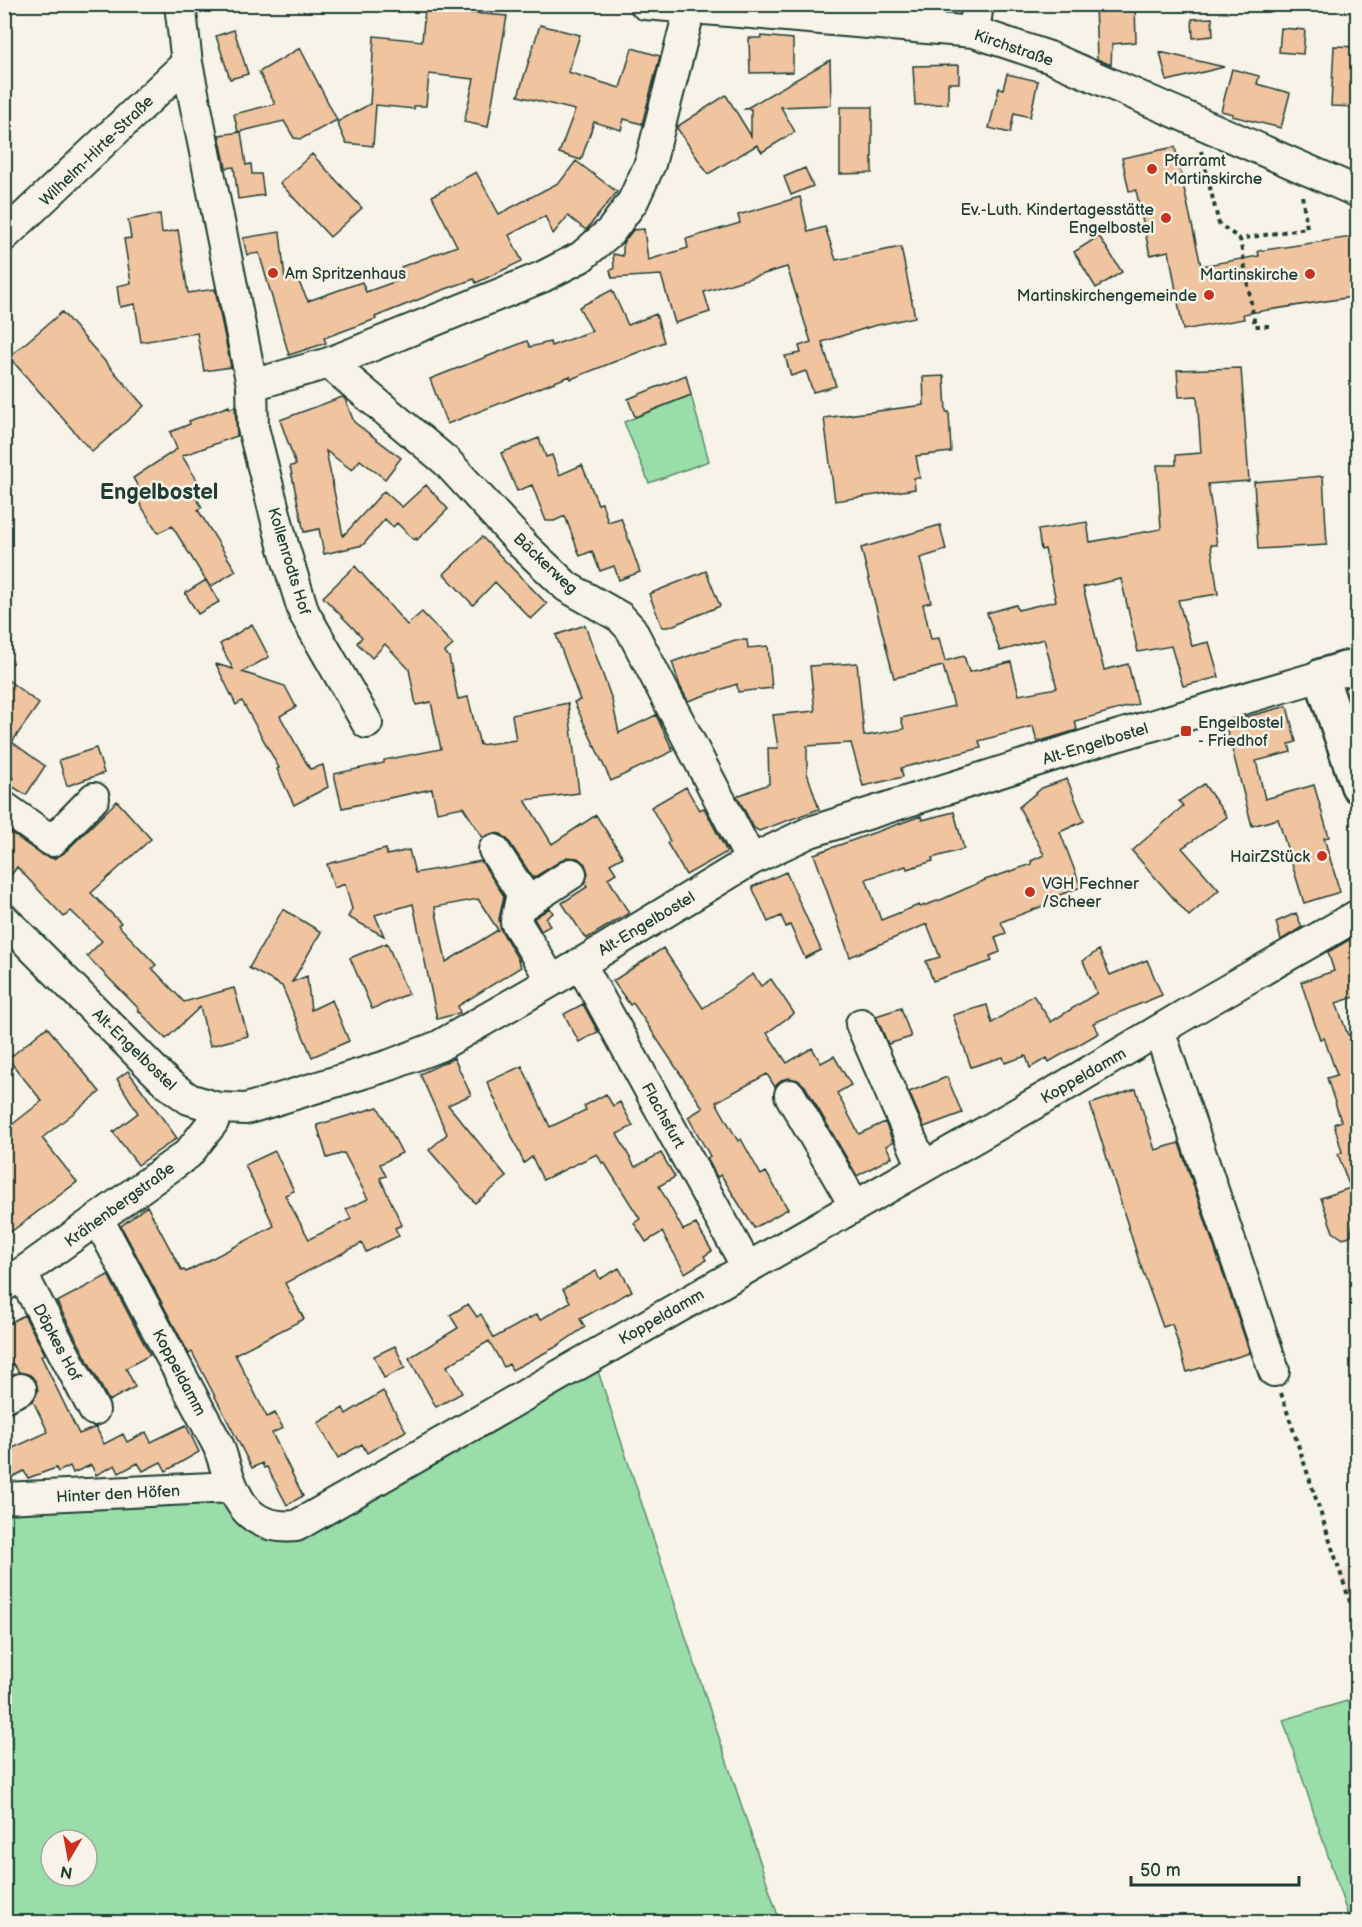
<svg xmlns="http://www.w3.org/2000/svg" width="1362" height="1927" viewBox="0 0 1362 1927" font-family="'Balsamiq Sans',sans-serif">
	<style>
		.built { fill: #f5e5d2 }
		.green { fill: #99dda8; stroke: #5c8d6e; stroke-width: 1.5; fill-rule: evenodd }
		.building { fill: #f0c49f; stroke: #1f3d34; stroke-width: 1.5; fill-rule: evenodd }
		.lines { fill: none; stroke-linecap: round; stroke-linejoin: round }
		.minor-casing { stroke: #1f3d34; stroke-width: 34 }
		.major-casing { stroke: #1f3d34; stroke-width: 38 }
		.path { stroke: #1f3d34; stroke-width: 4; stroke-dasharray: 4.5 4.5; stroke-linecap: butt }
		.minor { stroke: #f7f3e8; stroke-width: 30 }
		.major { stroke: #f7f3e8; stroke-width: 33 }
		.poi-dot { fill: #c8321e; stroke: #f7f3e8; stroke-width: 2 }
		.labels { text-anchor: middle; stroke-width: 5; stroke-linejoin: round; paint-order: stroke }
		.street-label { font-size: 16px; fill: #1f3d34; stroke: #f7f3e8 }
		.poi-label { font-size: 16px; fill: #1f3d34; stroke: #f7f3e8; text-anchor: start }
		.district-label { font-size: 22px; font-weight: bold; fill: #1f3d34; stroke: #f7f3e8 }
	</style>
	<rect width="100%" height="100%" fill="#f7f3e8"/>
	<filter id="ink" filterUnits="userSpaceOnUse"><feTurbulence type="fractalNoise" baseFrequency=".0167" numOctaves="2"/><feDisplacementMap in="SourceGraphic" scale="12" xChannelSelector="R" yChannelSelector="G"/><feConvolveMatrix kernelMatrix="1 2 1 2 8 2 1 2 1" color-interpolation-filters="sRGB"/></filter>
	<g filter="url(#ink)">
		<path class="built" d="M1357 1565H1358L1357 1623 1338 1571Z"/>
		<path class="green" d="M859 4 954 5 951 10 938 16 859 9Z
			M691 395 709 461 649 483 624 422Z
			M596 1365 780 1922H5V1507L212 1496 282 1540ZM51 1840H87V1876H51Z
			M1357 1698 1358 1922H1350L1283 1720Z"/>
		<path class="building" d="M1095 4H1135L1136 42 1112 44 1111 65 1097 59Z
			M425 9 507 16 488 127 464 122 474 79 429 74 426 106H414V109L376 105 373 146 346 143 337 122 370 104 374 36 422 41Z
			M1212 18 1213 36 1193 38 1192 19Z
			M540 25 580 35 568 72 620 88 632 48 660 56 642 124 624 119 621 130 594 122 581 160 559 153 575 110 518 96Z
			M1281 28 1305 30 1303 54 1279 52Z
			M234 30 248 74 230 79 216 36Z
			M761 36 793 39V72L750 73 749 38H761Z
			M1334 46 1358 47V107L1331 106Z
			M300 48 337 120 301 139 294 138 284 121 238 132 234 114 275 104 259 72Z
			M1160 52 1224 67 1167 81Z
			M830 60 831 105 781 107 795 132 762 152 757 145 708 174 677 128 678 126 726 95 751 136V109H745Z
			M959 65V83H948V104L915 105 913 66Z
			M1232 69 1259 76 1257 84 1290 93 1281 128 1232 116 1233 114 1221 111Z
			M1007 74 1038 81 1030 117 1014 113 1010 133 989 128 999 88 1003 89Z
			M840 107H872V173L840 174Z
			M241 132 246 165 251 164 252 174H261L264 195 238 199 234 167 226 168 219 135Z
			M1175 147 1201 266 1259 256 1258 251 1358 236V296L1243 314 1244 319 1183 330 1169 251 1150 255 1136 190 1129 191 1122 158Z
			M312 154 362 208 330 237 280 183Z
			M576 161 617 192 586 230 568 216 553 234 545 216 509 235 522 261 476 283 474 279 440 291 375 317 376 319 324 338 326 343 289 355 259 253 247 255 243 238 280 232 285 279 296 276 308 301 362 282 366 292 405 278 401 267 457 246 432 196 476 172 499 214 560 182Z
			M805 168 813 186 791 195 784 177Z
			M800 197 808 232 825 227 836 260 901 247 915 317 873 326 822 342 836 386 813 392 806 371 791 376 785 356 801 353 799 346 811 342 787 267 704 292 710 312 675 323 661 275 612 278 610 270 614 269 613 254 623 256V243L633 230 644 229 648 260 688 248 686 239 740 223 738 215Z
			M160 214 162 233 178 230 188 293 215 289 231 367 204 371 197 333 141 342 135 304 120 307 117 286 131 283 124 239 131 238 128 220Z
			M1099 236 1122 272 1096 288 1074 252Z
			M612 290 628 325 656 314 664 342 571 379 570 376 447 424 430 379 527 341 530 347 550 342 551 346 592 331 579 307Z
			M62 312 144 406 92 452 9 357Z
			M1241 368 1249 481 1208 484 1217 545H1211L1218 594 1178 600 1192 646 1209 642 1219 677 1183 686 1171 646 1138 652 1121 579 1083 587 1104 670 1128 664 1138 704 1075 721 1077 730 1037 742 1033 726 979 741 981 748 901 768 903 777 863 786 851 743 807 746V773L819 809 759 831 754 828 737 796 769 784 768 748H778L773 715 815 711 810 666 857 663 864 736 904 729 901 718 954 706 943 666 894 678 861 548 940 525 946 550 920 558 931 602 923 604 931 639 939 638 945 661 964 656 969 672 1011 662 1019 695 1057 688 1044 639 1000 651 987 613 1016 605 1018 610 1056 601 1045 549 1041 550 1038 530 1087 522 1090 542 1161 529 1157 465H1176V455L1201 453 1197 396 1179 397 1177 370Z
			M686 375 691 395 635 417 628 399Z
			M944 376 946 412H949L951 452 916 456 920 478H914L915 489 835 501 824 418 924 405 923 377Z
			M342 397 345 399 354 422 401 458 385 479 360 460 352 470 326 451 343 536 384 491 402 507 426 485 448 509 417 540 416 538 414 540 397 523 393 527 385 519 363 545 324 554 319 529 304 532 290 466 296 465 280 420Z
			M229 406 230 409 235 406 237 436 182 456 200 485 191 490 202 507 198 510 236 571 210 587 172 526 158 533 137 499 143 495 133 478 177 449 170 432 190 424 189 421Z
			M539 438 546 457 552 455 559 475 582 465 598 504 602 503 608 522 621 518 640 572 619 580 614 566 600 571 592 551 580 556 565 516 554 521H546L532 485 517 491 501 453Z
			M1323 476 1327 545 1258 549 1254 482Z
			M482 537 547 604 531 619 495 582 473 605 444 574Z
			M355 566 407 625 422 612 453 645 445 652 449 657 458 699 468 697 480 745 516 740 512 715 568 703 579 793 525 800 552 844 596 815 623 857 610 864 616 873 608 878 629 913 586 939 562 903 587 887 585 884 588 873 585 864 578 858 567 857 533 878 508 840 501 834 494 833 483 838 463 807 437 812 432 789 342 808 334 774 384 763V760L441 749 431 702 416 705 409 669 385 644 372 658 357 643 362 637 323 597Z
			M706 571 720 606 669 627H662L649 594Z
			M206 580 219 602 198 614 185 593Z
			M252 624 269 657 242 672 285 686 296 707 280 716 310 769 323 765 328 787 294 805 277 769 279 768 242 701 236 705 216 664 233 669 220 644Z
			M585 625 612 700 619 733 656 715 673 751 611 781 574 702 580 700 556 635Z
			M735 640H747L748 648 768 646 772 688 738 692 737 684 688 701 680 686 672 662Z
			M4 677 39 704 12 742 45 766 26 795 10 785 14 778 4 772Z
			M1287 706 1296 742 1289 744 1291 752 1256 761 1265 799 1314 785 1329 837 1324 838 1340 892 1304 903 1278 819 1252 826 1227 730V722Z
			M96 748 104 773 67 786 59 760Z
			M1067 779 1084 821 1060 832 1081 887 1046 900 1048 904 1001 922 1006 933 995 937 1000 952 990 956 992 961 933 981 926 961 940 957 927 924 850 957 814 854 921 816 922 820 954 812 964 849 932 858 933 861 907 869 906 866 866 879 881 920 919 905 920 907 943 899 985 880 1032 864 1031 861 1044 855 1019 807 1042 788Z
			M1204 784 1227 817 1182 848 1219 890 1189 916 1132 851 1183 806 1179 801Z
			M686 787 699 810 704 808 727 852 686 875 667 843 670 841 651 807Z
			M117 801 151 839 91 893 121 923 118 925 156 965 152 968 184 1002 234 988 248 1036 210 1046 200 1007 166 1039 138 1010 139 1009 87 956 102 941 71 911 64 917 17 867 4 885V828L42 855 54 859 64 853Z
			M386 849 387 855 409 850 415 873 481 861 504 896 499 919 501 930 519 961H518L521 967 458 1006 460 1013 437 1019 413 904 375 915 384 936 348 917 352 909 345 884 334 888 327 864ZM478 899 498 930 446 962 435 907Z
			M786 872 821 950 805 958 790 925 786 927 781 916 768 922 752 887Z
			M550 908 553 913 546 918 550 926 541 931 534 918Z
			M283 909 321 932 292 982 307 976 311 1010 332 1000 349 1041 312 1057 282 986 249 968Z
			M1296 913 1302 927 1281 940 1276 922Z
			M1354 937 1358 947V996L1336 1003 1348 1035 1358 1031V1202H1355L1358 1213 1355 1214 1351 1235 1343 1239 1333 1232 1321 1198 1350 1188 1338 1154 1342 1152 1334 1124 1341 1121 1327 1078 1337 1075 1324 1038 1320 1039 1301 982 1334 971 1328 952Z
			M387 943 408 994 372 1009 350 958Z
			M663 948 703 1008 753 974 761 986 771 979 794 1013 767 1033 787 1063 812 1048 821 1063 834 1056 851 1085 837 1093 859 1134 885 1122 893 1142 886 1146 892 1157 857 1176 805 1086 798 1080 789 1078 781 1080 775 1087 767 1074 716 1102 738 1141 741 1139 761 1175 766 1172 788 1209 754 1228 721 1175 717 1177 707 1158 710 1156 688 1117 703 1108 633 1003 630 1005 613 981Z
			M1099 950 1110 975 1147 960 1162 995 1093 1023 1099 1033 1049 1062 1047 1058 1030 1068 1026 1056 1005 1063 1003 1057 971 1067 953 1015 987 1005 992 1023 1033 995 1051 1022 1097 993 1083 961Z
			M583 1004 598 1032 579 1042 564 1014Z
			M901 1008 911 1037 888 1044 876 1016Z
			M47 1027 100 1092 42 1138 77 1182 4 1237V1131L42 1101 8 1059Z
			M454 1058 471 1095 448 1105 507 1177 475 1203 429 1150 447 1134 420 1074Z
			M522 1066 550 1127 586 1110 584 1106 606 1094 613 1106 620 1102 633 1126 617 1134 635 1167 661 1153 675 1177 659 1186 683 1230 696 1224 712 1251 704 1256 706 1260 685 1273 662 1232 646 1242 634 1223 640 1219 604 1162 602 1163 597 1154 543 1180 532 1157 524 1163 487 1082Z
			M128 1071 177 1138 138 1165 113 1132 138 1113 117 1079Z
			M947 1077 962 1113 924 1127 909 1092Z
			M1136 1089 1155 1150 1179 1143 1250 1353 1187 1372 1172 1324 1163 1327 1139 1261 1090 1104Z
			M378 1107 402 1153 380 1164 386 1176 380 1178 402 1225 395 1228 399 1236 366 1252 362 1243 285 1283 304 1319 235 1354 267 1417 275 1413 283 1428 272 1433 303 1496 287 1505 267 1467 264 1468 262 1463 252 1468 192 1352 189 1354 121 1226 147 1206 182 1271 184 1270 186 1272 274 1226 245 1165 275 1151 294 1191 285 1195 309 1239 351 1219 346 1209 368 1199 344 1153 327 1158 317 1125Z
			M619 1268 632 1291 580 1319 585 1327 554 1348 512 1370 509 1364 504 1367 489 1341 447 1366 462 1393 436 1407 409 1358 458 1328 450 1315 468 1304 477 1317 481 1314 494 1338 537 1314 540 1320 570 1302 563 1289 596 1271 600 1279Z
			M108 1275 150 1355 126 1368 135 1387 109 1401 57 1302Z
			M24 1315 45 1354 41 1356 79 1434 96 1427 104 1444 123 1434 127 1442 146 1432 151 1442 186 1425 199 1452 166 1471 161 1462 143 1471 138 1463 119 1473 115 1465 96 1475 91 1465 73 1473 70 1466 58 1472 56 1468 28 1478 24 1471 4 1481V1452L48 1432 33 1401 38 1391 36 1381 30 1375 19 1372 13 1364 4 1368V1326Z
			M395 1346 405 1368 384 1378 374 1356Z
			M383 1391 406 1431 367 1453 362 1444 338 1458 318 1423 343 1408 346 1414Z"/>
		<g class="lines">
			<defs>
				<path id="minor" d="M180 4 187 63 252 385 329 363 542 277 581 257 611 231 633 201 650 164 690 8
					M645 4 974 32 1049 57 1358 192
					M974 32 978 4
					M4 236 187 63
					M329 363 447 462 523 545 567 587 620 617 631 629 751 860
					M252 385 253 428 283 545 304 613 367 723
					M4 807 52 841 94 798
					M494 850 522 893 516 922 552 981
					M520 907 571 874
					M4 919 167 1083 189 1099 218 1108 246 1109 390 1065 439 1046 552 981 751 860 810 832 1096 742 1321 676
					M580 963 747 1267
					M861 1024 923 1167
					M1159 1030 1274 1371
					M790 1095 855 1206
					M98 1219 219 1447C233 1490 241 1531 296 1526L1060 1089 1203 1004 1358 915
					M22 1274 94 1410
					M4 1286 188 1154 213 1122 218 1108
					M4 1397 21 1389
					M4 1498 232 1487"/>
				<path id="major" d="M1358 665 1321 676 1358 786"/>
			</defs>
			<use href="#minor" class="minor-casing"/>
			<use href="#major" class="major-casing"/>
			<path class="path" d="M1201 151 1219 224 1240 239
				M1269 326H1255L1240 239 1307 228 1302 195
				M4 1359 9 1368
				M1281 1393 1358 1626"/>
			<use href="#minor" class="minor"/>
			<use href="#major" class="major"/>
		</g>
	</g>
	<g class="poi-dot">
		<circle cx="1152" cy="169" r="6"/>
		<circle cx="1166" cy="218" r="6"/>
		<circle cx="273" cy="273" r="6"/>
		<circle cx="1310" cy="274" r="6"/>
		<circle cx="1209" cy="295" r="6"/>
		<rect x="1180" y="725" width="12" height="12" rx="3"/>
		<circle cx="1322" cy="856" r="6"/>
		<circle cx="1030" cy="892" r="6"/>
	</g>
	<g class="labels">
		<g class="street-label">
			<text transform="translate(1014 47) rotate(19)" y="6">Kirchstraße</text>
			<text transform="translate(96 150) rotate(-44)" y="6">Wilhelm-Hirte-Straße</text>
			<text transform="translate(290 561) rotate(73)" y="6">Kollenrodts Hof</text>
			<text transform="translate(546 563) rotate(43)" y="6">Bäckerweg</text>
			<text transform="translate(1095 743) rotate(-17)" y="6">Alt-Engelbostel</text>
			<text transform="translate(646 923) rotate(-31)" y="6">Alt-Engelbostel</text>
			<text transform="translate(135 1049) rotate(44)" y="6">Alt-Engelbostel</text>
			<text transform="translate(1083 1075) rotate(-30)" y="6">Koppeldamm</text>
			<text transform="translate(664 1115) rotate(61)" y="6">Flachsfurt</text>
			<text transform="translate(119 1204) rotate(-36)" y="6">Krähenbergstraße</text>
			<text transform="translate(661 1316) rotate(-30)" y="6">Koppeldamm</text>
			<text transform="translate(58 1342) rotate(62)" y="6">Döpkes Hof</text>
			<text transform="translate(180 1372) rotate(62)" y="6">Koppeldamm</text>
			<text transform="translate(118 1493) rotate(-3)" y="6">Hinter den Höfen</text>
		</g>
		<g class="poi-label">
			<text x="1164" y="166">Pfarramt<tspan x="1164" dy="18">Martinskirche</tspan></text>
			<text x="1154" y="215" text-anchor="end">Ev.-Luth. Kindertagesstätte<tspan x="1154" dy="18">Engelbostel</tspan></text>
			<text x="285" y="279">Am Spritzenhaus</text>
			<text x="1298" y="280" text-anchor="end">Martinskirche</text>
			<text x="1197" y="301" text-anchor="end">Martinskirchengemeinde</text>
			<text x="1198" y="728">Engelbostel<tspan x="1198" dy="18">- Friedhof</tspan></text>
			<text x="1310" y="862" text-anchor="end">HairZStück</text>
			<text x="1042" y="889">VGH Fechner<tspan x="1042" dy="18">/Scheer</tspan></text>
		</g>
		<g class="district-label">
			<text x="159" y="499">Engelbostel</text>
		</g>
	</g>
	<rect width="1362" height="1927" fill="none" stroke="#f7f3e8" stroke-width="24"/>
	<rect x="12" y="12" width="1338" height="1903" fill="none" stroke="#1f3d34" stroke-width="2" filter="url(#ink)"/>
	<g transform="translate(69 1858) rotate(190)"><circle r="28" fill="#f7f3e8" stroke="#a1aaa0" stroke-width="1.5"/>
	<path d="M0-4.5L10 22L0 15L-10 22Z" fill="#c8321e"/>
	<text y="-9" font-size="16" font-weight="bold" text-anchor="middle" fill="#1f3d34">N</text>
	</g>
	<path d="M1131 1876v9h168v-9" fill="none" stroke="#1f3d34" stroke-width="3"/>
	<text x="1140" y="1876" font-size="18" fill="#1f3d34" stroke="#f7f3e8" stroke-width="4.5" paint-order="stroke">50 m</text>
</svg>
